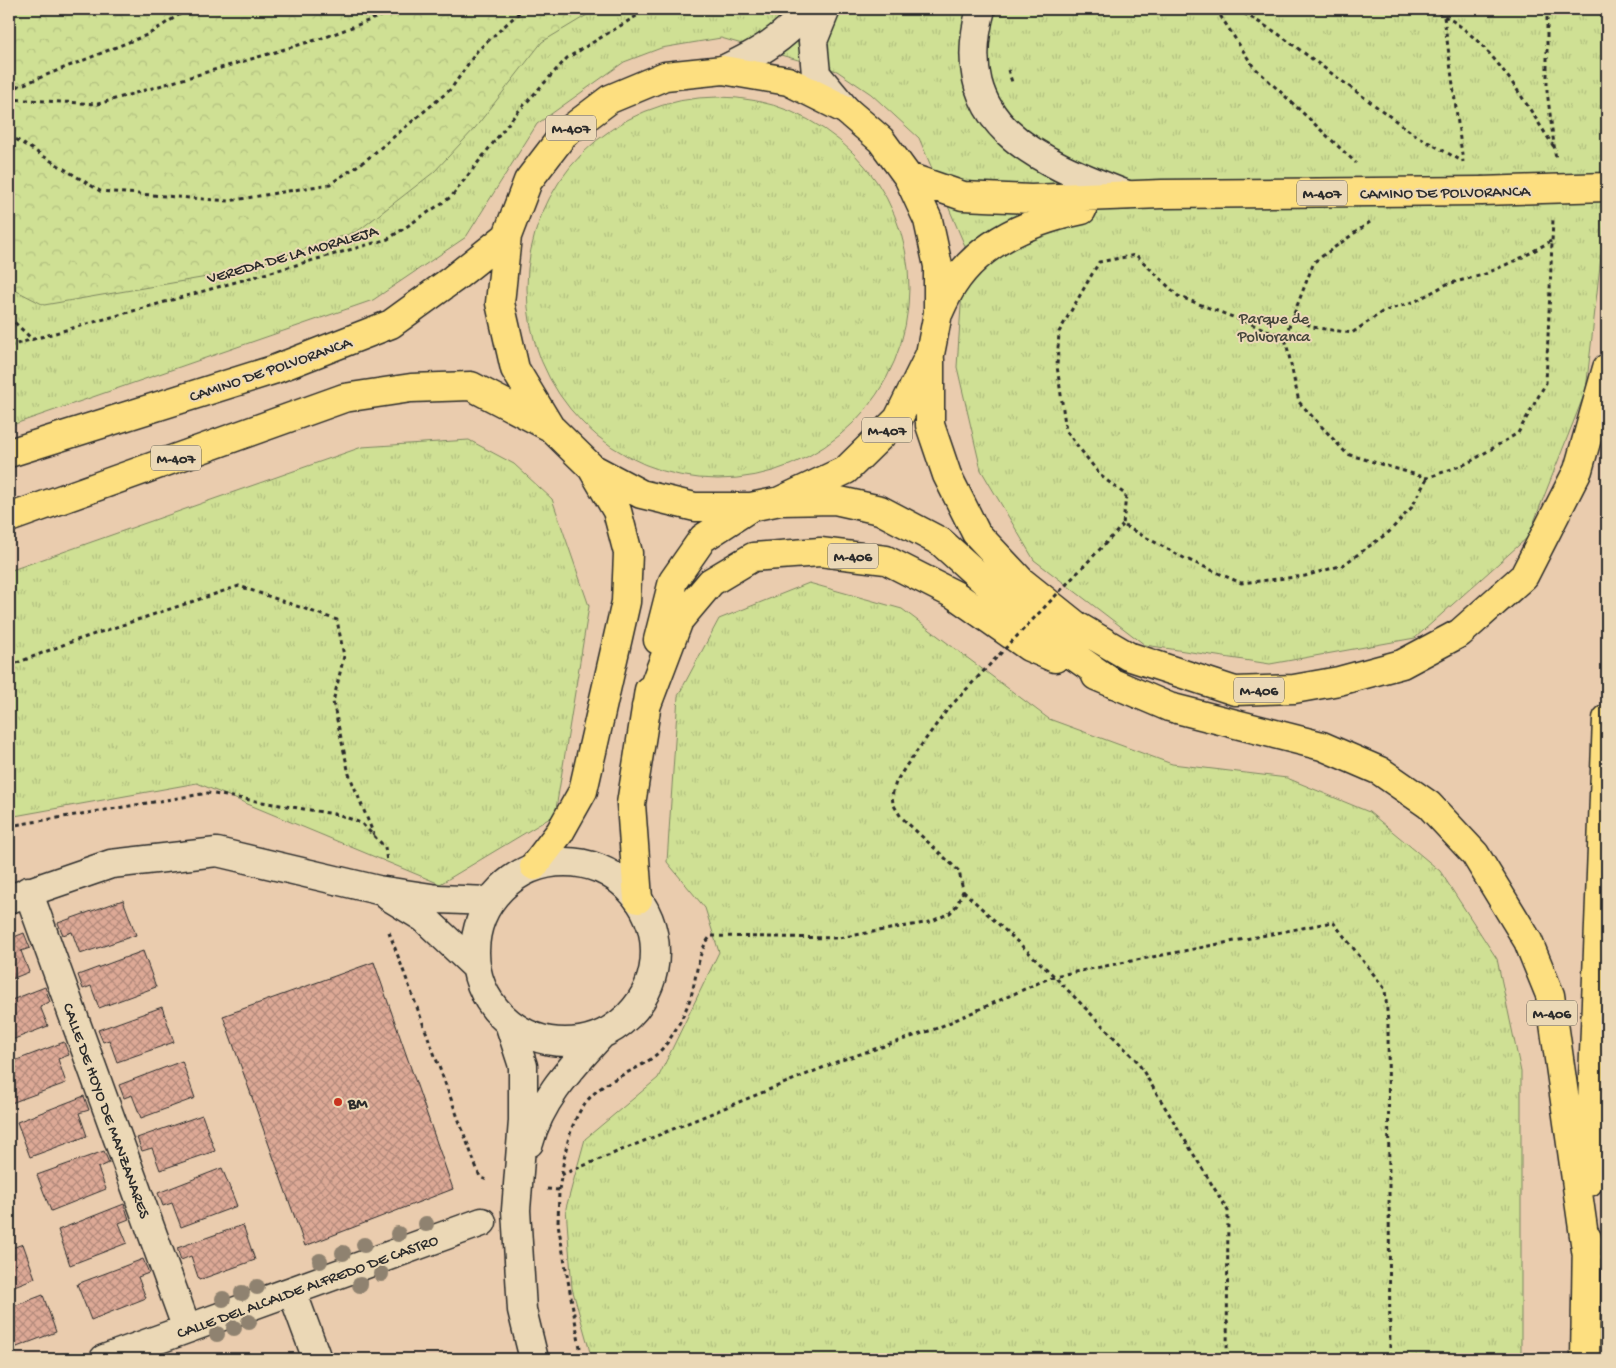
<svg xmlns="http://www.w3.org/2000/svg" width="1616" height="1368" viewBox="0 0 1616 1368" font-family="'Gochi Hand',sans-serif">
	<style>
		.grass { fill: url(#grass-tufts); stroke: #7d8660 }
		.forest { fill: url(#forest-crowns); stroke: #7d8660 }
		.building { fill: url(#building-cross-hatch); stroke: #2b2b2b }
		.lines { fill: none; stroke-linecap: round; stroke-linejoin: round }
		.minor-casing { stroke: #2b2b2b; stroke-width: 31 }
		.highway-casing { stroke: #2b2b2b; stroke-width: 31 }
		.path { stroke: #2b2b2b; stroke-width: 3; stroke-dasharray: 4 4; stroke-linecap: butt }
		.minor { stroke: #ebd8b6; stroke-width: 28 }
		.highway { stroke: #fddf80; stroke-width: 28 }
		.highway-bridge-casing { stroke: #2b2b2b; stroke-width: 31; stroke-linecap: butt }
		.path-bridge { stroke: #2b2b2b; stroke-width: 3; stroke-dasharray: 4 4; stroke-linecap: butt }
		.highway-bridge { stroke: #fddf80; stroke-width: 28 }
		.tree { fill: #8f826f }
		.poi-dot { fill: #c8321e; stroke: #ebd8b6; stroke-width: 2 }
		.labels { text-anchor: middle; stroke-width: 4; stroke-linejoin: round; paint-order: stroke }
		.shield { fill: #ebd8b6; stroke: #655f55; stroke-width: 1 }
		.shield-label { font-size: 15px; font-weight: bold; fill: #2b2b2b }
		.street-label { font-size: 16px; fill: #2b2b2b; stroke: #ebd8b6 }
		.park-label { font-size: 16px; fill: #44463b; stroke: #ebd8b6 }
		.poi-label { font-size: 16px; font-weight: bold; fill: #2b2b2b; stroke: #ebd8b6; text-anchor: start }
	</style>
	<defs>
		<pattern id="grass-tufts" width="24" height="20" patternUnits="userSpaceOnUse" patternTransform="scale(1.25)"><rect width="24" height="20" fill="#cfe094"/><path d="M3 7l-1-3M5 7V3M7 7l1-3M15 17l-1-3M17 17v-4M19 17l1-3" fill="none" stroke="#b2c080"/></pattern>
		<pattern id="forest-crowns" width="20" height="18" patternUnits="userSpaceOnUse" patternTransform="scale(1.25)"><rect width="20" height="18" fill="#cfe094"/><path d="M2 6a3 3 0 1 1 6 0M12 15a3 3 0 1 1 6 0" fill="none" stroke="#b2c080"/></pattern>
		<pattern id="building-cross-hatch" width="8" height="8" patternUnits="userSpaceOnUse" patternTransform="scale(1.25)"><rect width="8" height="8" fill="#dda996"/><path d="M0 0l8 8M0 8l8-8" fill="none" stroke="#b38a7b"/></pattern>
	</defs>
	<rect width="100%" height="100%" fill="#eaccae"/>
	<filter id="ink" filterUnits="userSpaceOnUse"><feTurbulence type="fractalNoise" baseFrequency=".02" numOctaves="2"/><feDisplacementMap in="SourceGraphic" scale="10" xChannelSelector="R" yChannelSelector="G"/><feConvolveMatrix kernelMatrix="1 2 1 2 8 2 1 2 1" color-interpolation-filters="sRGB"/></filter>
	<g filter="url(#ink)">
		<path class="grass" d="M9 9H1607V203L1586 390 1528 537 1415 638 1270 664 1145 645 1034 560 981 470 957 367 965 246 919 138 871 94 837 71 721 38 661 48 624 62 537 124 466 237 373 300 9 426Z
			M527 288a191 191 0 1 1 382 0a191 191 0 1 1-382 0Z
			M469 440 514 464 552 499 589 606 555 815 440 884 197 783 9 817V571L362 447Z
			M809 583 902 609 1049 719 1172 764 1287 778 1369 812 1440 871 1497 959 1521 1072V1359H592L572 1288 566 1208 585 1139 658 1078 719 952 705 908 667 862 678 696 719 619Z"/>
		<path class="forest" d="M9 9H597L542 42 475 128 434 172 358 231 236 272 44 305 9 287Z"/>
		<path class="building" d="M123 900 136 935 80 954 72 932 63 935 58 923Z
			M24 933 30 948 21 951 29 972 9 980V939Z
			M143 951 156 987 99 1008 91 986 83 989 78 975Z
			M374 962 453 1189 305 1246 223 1016Z
			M45 987 50 1002 40 1006 48 1026 9 1041V1001Z
			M162 1007 174 1042 117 1062 109 1040 103 1042 98 1030Z
			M64 1042 69 1055 58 1059 66 1083 11 1103 9 1096V1063Z
			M182 1061 195 1098 141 1118 132 1095 124 1098 119 1085Z
			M84 1096 89 1110 79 1113 87 1136 30 1157 17 1122Z
			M202 1115 215 1151 160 1170 152 1148 142 1151 137 1138Z
			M104 1151 109 1163 98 1168 106 1189 51 1211 37 1175Z
			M222 1168 237 1206 181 1227 172 1203 163 1206 158 1193Z
			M124 1204 129 1219 119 1223 127 1243 70 1265 58 1230Z
			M243 1225 255 1260 199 1280 191 1256 181 1260 177 1248Z
			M23 1244 35 1278 9 1288V1249Z
			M143 1259 149 1273 138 1277 146 1298 91 1320 77 1284Z
			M43 1295 56 1332 9 1350V1308Z"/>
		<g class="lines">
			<defs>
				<path id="minor" d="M826 9 813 41 816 74 846 110
					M981 9C949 126 1037 160 1127 195
					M723 70C761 52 781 40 809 9
					M475 952a90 90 0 1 1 180 0a90 90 0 1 1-180 0Z
					M28 891 187 1329
					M388 896 424 918 476 967
					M9 899 111 864 217 852 378 890 438 899 489 901
					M509 1023 523 1066V1121L516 1210 522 1310 534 1359
					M529 1143C540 1100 571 1068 600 1036
					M292 1291 317 1359
					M104 1359 482 1222"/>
				<path id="highway" d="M908 177 963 196 1031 199 1162 194 1481 191
					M939 312C943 303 947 294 953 285 981 241 1034 220 1082 210
					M930 360V425L947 475 976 533 1022 582 1077 626 1128 656 1235 691 1294 689 1339 681 1402 664 1460 633 1524 576 1578 470 1607 368
					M9 453 273 370 391 324 453 279 507 236
					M780 501 846 470 898 419 930 354 938 313V266L928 220 908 177 881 140 846 110 788 81 723 70 665 76 610 99 564 134 528 181 507 236 500 303 515 369 550 427 592 468 641 494 695 507H751L780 501 835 500 880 510 941 542 1044 635 1114 684
					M9 518 344 398 411 388 471 386 550 427
					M658 640 673 581 703 538 751 507
					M1096 676 1169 707 1322 746 1380 771 1429 805 1475 854 1528 941 1550 995 1587 1257
					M646 707 679 620 711 582 753 557 820 552 886 560 955 595 1029 647 1055 658
					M534 866 560 832 583 791 626 602 628 553 617 511 592 468
					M638 899 631 804 649 690
					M1589 1182 1607 719
					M1585 1359 1587 1238"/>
			</defs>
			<use href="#minor" class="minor-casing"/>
			<use href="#highway" class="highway-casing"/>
			<path class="path" d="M1216 9 1253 66 1356 163
				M1237 9 1277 33 1415 135 1462 161
				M1430 9C1489 33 1522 99 1556 150
				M1443 9 1463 162
				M1547 9V91L1556 160
				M1008 70 1013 85
				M9 90 149 34 188 9
				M9 99 98 104 326 37 399 9
				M9 135 100 191 229 201 330 184 366 160 451 89 477 51 523 9
				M1370 222 1314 262 1285 337 1299 402 1347 454 1427 478 1468 463 1518 433 1546 383 1553 219
				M1293 315 1312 327 1352 333 1382 312 1416 301 1447 284 1483 275 1523 257 1551 241
				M9 317 33 340
				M1285 337 1178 296 1136 255 1099 262 1059 332 1057 366 1066 431 1101 476 1126 495 1123 525 1184 558 1241 583 1305 576 1343 565 1389 532 1412 507 1427 478
				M9 346 388 239 451 197 515 115 567 58 648 9
				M9 666 68 643 239 586 337 620 344 656 333 702 349 774 374 835
				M9 826 208 793 340 815 361 823 385 847 387 862
				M963 891 1054 976 1137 1061 1228 1211 1227 1359
				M389 932 480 1177 489 1181
				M561 1175 839 1061 935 1029 1054 976 1333 922 1385 989 1388 1022 1390 1359
				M547 1189 559 1190 558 1224 582 1359
				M559 1190C565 1154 568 1114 598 1090 623 1070 652 1068 671 1037 679 1025 686 1011 691 996 697 977 697 951 711 936L838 938 930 922 950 913 957 905 963 891 959 871 901 817 893 804 892 795 896 782 906 766 947 710 977 678"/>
			<use href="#minor" class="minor"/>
			<use href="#highway" class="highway"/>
			<defs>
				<path id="highway-bridge" d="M1481 191 1607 187"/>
			</defs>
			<use href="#highway-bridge" class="highway-bridge-casing"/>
			<path class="path-bridge" d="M977 678 1123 525"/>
			<use href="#highway-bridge" class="highway-bridge"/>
		</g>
		<g class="tree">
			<circle cx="426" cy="1224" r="8"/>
			<circle cx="398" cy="1234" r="8"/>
			<circle cx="364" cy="1245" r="8"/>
			<circle cx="343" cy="1253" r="8"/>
			<circle cx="320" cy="1261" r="8"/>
			<circle cx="381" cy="1274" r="8"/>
			<circle cx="360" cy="1285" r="8"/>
			<circle cx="257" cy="1287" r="8"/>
			<circle cx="242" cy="1293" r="8"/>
			<circle cx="223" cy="1299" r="8"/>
			<circle cx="249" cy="1322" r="8"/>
			<circle cx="234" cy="1328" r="8"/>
			<circle cx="217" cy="1334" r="8"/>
		</g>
	</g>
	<circle class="poi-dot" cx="338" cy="1102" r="5"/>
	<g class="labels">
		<g class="shield">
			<rect x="546" y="115.5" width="50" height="25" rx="4"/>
			<rect x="1297" y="180.5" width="50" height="25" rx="4"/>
			<rect x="862" y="417.5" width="50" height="25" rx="4"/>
			<rect x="151" y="445.5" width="50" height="25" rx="4"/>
			<rect x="828" y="543.5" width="50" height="25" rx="4"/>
			<rect x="1234" y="677.5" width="50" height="25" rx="4"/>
			<rect x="1527" y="1000.5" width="50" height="25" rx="4"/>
		</g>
		<g class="shield-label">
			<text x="571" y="133">M-407</text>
			<text x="1322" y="198">M-407</text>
			<text x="887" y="435">M-407</text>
			<text x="176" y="463">M-407</text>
			<text x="853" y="561">M-406</text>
			<text x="1259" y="695">M-406</text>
			<text x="1552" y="1018">M-406</text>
		</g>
		<g class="street-label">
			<text transform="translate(1445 191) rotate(-1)" y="6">CAMINO DE POLVORANCA</text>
			<text transform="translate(292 253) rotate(-16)" y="6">VEREDA DE LA MORALEJA</text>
			<text transform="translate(270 368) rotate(-19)" y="6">CAMINO DE POLVORANCA</text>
			<text transform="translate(108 1110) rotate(70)" y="6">CALLE DE HOYO DE MANZANARES</text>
			<text transform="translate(307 1285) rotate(-20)" y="6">CALLE DEL ALCALDE ALFREDO DE CASTRO</text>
		</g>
		<g class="park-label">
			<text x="1274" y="323">Parque de<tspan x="1274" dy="18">Polvoranca</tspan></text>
		</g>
		<g class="poi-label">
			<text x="348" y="1108">BM</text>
		</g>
	</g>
	<rect width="1616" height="1368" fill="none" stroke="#ebd8b6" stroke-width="30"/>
	<rect x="15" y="15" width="1586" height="1338" fill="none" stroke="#2b2b2b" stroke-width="2" filter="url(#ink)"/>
</svg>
